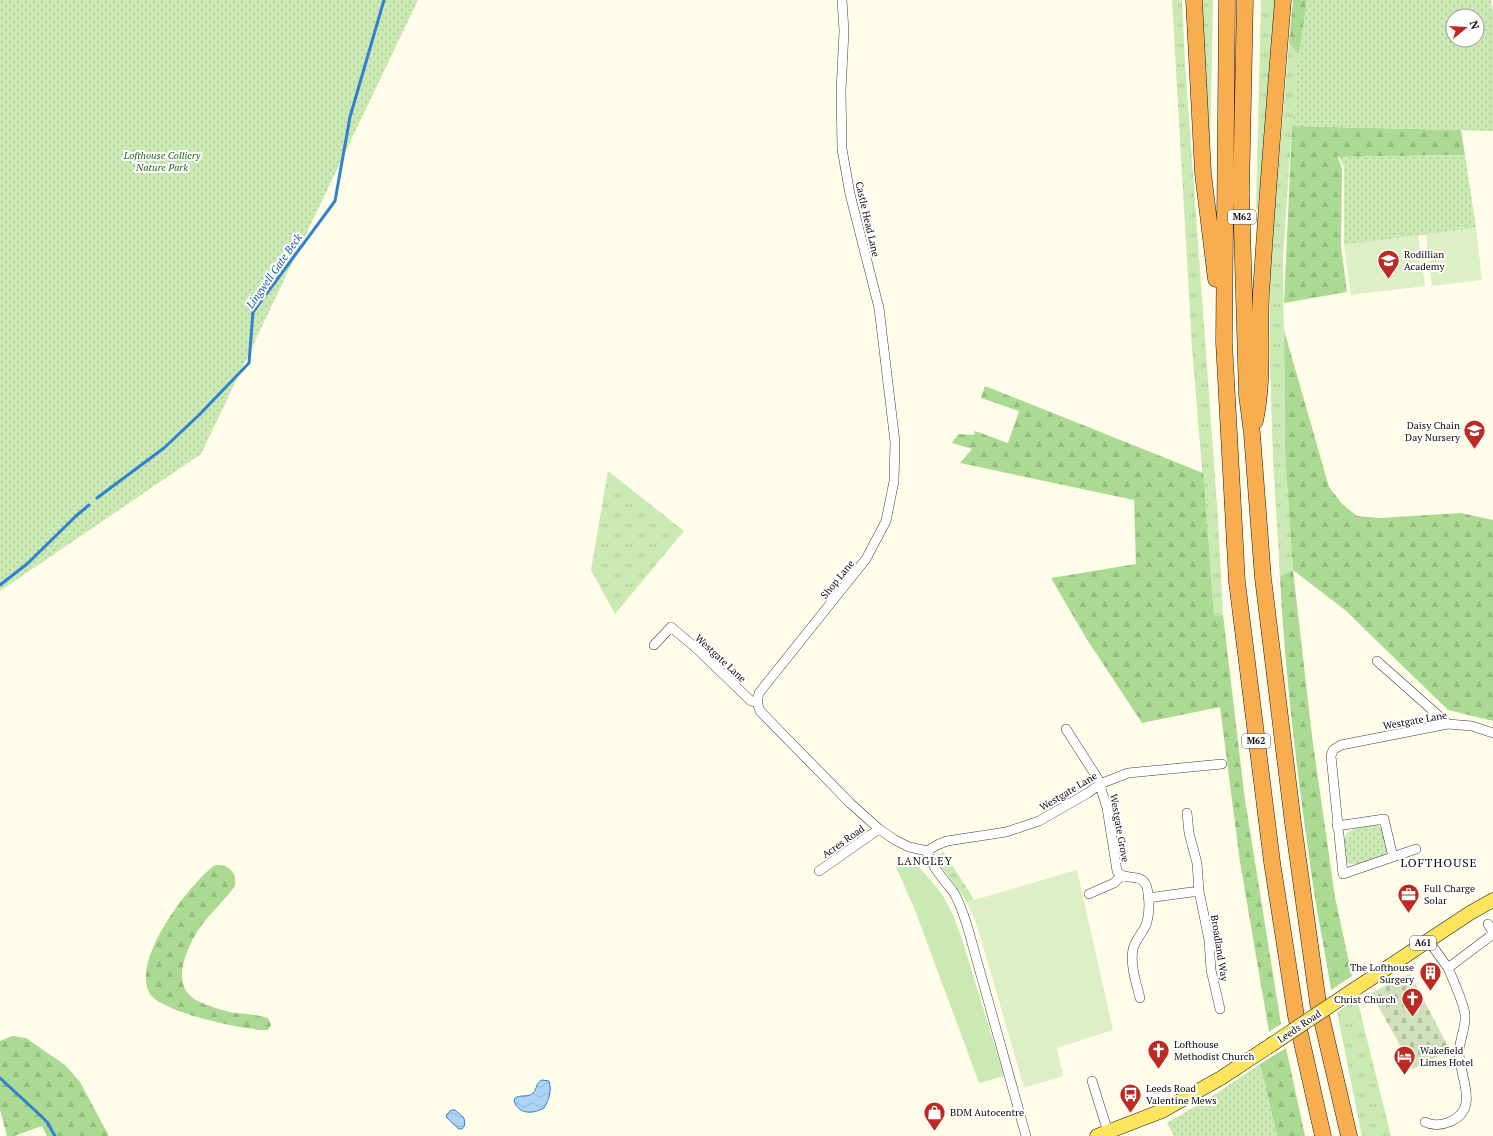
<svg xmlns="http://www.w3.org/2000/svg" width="1493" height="1136" viewBox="0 0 1493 1136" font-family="'PT Serif',serif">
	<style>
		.grass { fill: url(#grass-tufts) }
		.forest { fill: url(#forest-firs) }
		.cemetery { fill: url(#cemetery-stones) }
		.park { fill: url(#park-dots); fill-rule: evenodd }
		.garden { fill: #cae9b3 }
		.pitch { fill: #ddf0c5 }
		.water { fill: url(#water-waves); stroke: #3281d0 }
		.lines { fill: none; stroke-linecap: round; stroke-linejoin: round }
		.stream { stroke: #3281d0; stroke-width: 3 }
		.minor-casing { stroke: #3e3e3e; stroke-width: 10 }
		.primary-casing { stroke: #1c1c1c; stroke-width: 15 }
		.motorway-casing { stroke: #1c1c1c; stroke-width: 17 }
		.minor { stroke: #fff; stroke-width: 9 }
		.primary { stroke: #fce55c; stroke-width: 14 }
		.motorway { stroke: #f8ad4e; stroke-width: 16 }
		.primary-bridge-casing { stroke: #1c1c1c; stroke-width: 15; stroke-linecap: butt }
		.primary-bridge { stroke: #fce55c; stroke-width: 14 }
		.labels { text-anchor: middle; stroke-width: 4; stroke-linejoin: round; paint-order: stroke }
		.shield { fill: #fff; stroke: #545454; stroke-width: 1 }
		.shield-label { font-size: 9px; font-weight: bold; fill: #0b0b0b }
		.park-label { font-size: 10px; font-style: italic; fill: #23631b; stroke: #fff }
		.street-label { font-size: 10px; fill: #0b0b0b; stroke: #fff }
		.poi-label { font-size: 10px; fill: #0b0b0b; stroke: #fff; text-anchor: start }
		.water-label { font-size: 11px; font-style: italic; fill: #12539f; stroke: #fff }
		.neighbourhood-label { font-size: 11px; letter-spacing: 1px; fill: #0b0b0b; stroke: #fff }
		.quarter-label { font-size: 12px; letter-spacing: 1px; fill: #0b0b0b; stroke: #fff }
	</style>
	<defs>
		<pattern id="grass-tufts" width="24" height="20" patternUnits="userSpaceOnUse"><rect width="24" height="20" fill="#cae9b3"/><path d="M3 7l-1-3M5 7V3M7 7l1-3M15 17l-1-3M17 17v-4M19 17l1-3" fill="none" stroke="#acc699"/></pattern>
		<pattern id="forest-firs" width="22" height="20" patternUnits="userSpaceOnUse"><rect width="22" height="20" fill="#abdb92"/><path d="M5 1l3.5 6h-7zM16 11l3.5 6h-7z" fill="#92bb7d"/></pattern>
		<pattern id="cemetery-stones" width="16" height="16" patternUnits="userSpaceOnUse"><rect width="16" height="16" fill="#d0e0bb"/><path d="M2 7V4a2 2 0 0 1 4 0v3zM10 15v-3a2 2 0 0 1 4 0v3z" fill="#b1bf9f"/></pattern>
		<pattern id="park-dots" width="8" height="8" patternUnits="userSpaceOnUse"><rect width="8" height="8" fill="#cae9b3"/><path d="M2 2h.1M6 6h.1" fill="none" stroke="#acc699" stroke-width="1.8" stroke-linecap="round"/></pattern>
		<pattern id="water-waves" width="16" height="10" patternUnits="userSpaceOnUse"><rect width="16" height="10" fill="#add4f7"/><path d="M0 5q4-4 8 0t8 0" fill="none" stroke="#94b5d2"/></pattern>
	</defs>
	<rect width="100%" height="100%" fill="#fffde9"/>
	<path class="grass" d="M1172 0H1182L1185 63 1218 519 1223 615 1214 616 1192 347Z
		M1201 0H1213L1210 157Z
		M1261 0H1276L1258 209H1256Z
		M1289 43 1299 55 1292 126 1283 257 1285 452 1293 570 1280 576 1273 459 1270 360V280L1274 221Z
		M608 471 684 531 615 614 591 570Z
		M943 851 970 893 974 900 967 902 940 865 939 857Z
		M1357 999 1391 1136H1362L1337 1012Z"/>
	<path class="forest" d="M1293 0H1307L1299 55 1289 43Z
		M1292 126 1461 130 1465 155 1339 157 1337 155 1342 168 1341 246 1347 292 1284 303Z
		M1284 330 1329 487 1342 504 1357 516 1379 518 1461 513 1493 520V721L1448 710 1345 610 1293 570 1312 736 1335 897 1352 976 1331 990C1325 950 1316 910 1311 870 1297 773 1285 675 1280 576L1293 570 1285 452Z
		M985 386 1203 473 1214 616 1223 615 1245 800 1281 1024 1269 1032 1240 862 1220 707 1142 723 1086 638 1051 578 1136 564 1134 500 960 463 972 449 952 443 958 434 974 435 975 431 1008 443 1019 411 981 398Z
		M215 865C229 864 237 872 235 886 225 900 212 911 201 926 187 946 167 989 200 1002 209 1006 219 1009 229 1012 242 1014 256 1014 268 1018L271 1025 268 1030C246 1031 161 1012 150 994 130 961 189 884 215 865Z
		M12 1036 26 1038 65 1065 80 1082 109 1136H47L42 1126 14 1136H7L0 1110V1041Z
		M1286 1048 1305 1136H1277L1260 1064Z"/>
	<path class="cemetery" d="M1410 974 1450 1050 1413 1069 1371 993Z"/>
	<path class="park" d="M0 0H418L201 454 0 591Z
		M1307 0H1491L1493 12V131L1292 126 1299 55ZM1453 16H1477V40H1453Z
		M1465 155 1476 228 1344 245V168L1339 157Z
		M1376 825 1382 828 1387 852 1386 854C1378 859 1354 868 1346 862 1341 829 1345 830 1376 825Z
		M1260 1064 1277 1136H1174L1167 1123 1211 1097Z"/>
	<path class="garden" d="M909 857 926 875 942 894 953 915 962 939 1004 1076 979 1083 915 910 896 867Z"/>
	<path class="pitch" d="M1476 228 1482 280 1432 286 1426 234Z
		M1418 235 1425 286 1351 295 1344 245Z
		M1077 870 1113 1030 1057 1048 1063 1076 1024 1088 979 932 967 902Z"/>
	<path class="water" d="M542 1080 549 1081C552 1090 549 1100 544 1108 533 1114 519 1115 514 1101L515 1098C521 1094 529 1098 533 1093 538 1088 535 1083 542 1080Z
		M451 1110H455L464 1118 465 1125 462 1129H459L447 1118 446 1115Z"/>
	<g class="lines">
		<path class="stream" d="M97 498 164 448 199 415 249 363 253 312 335 201 350 117 384 0
			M0 585 27 564 76 516 89 505
			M0 1078 40 1115 47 1122 55 1136"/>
		<defs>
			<path id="minor" d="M842 0 844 31 841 91 842 149 850 194 879 308 895 442 894 481 886 521 866 559 759 693C757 700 757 705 760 711L850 803 879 829 895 840 909 847 927 851 937 845 947 841 1006 832 1039 821 1088 793 1100 784 1128 773 1222 764
				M654 645 671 627 696 648 751 701 757 702
				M1377 661 1448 724
				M1066 729 1098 779 1107 808 1117 871C1124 882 1140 872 1146 885 1150 896 1150 917 1145 927 1141 935 1135 941 1133 949 1130 965 1136 982 1140 998
				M1187 813 1189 833 1197 863 1199 891 1209 940 1211 970 1220 1009
				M1337 826 1384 819 1393 857
				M1416 849 1343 874 1331 756 1333 750 1341 745 1448 724 1472 726 1493 733
				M927 851C932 868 944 879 954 893 960 903 963 914 967 925L1026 1136
				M819 871 879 829
				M1089 894 1114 883 1121 876
				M1148 898 1199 891
				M1488 924 1493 932
				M1428 940 1448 968 1493 934
				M1092 1081 1108 1132
				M1425 1122C1433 1126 1440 1126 1449 1122 1482 1109 1458 1075 1459 1051 1460 1039 1466 1027 1465 1015 1464 1003 1453 980 1448 968"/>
			<path id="primary" d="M1355 989 1470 913 1493 900
				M1097 1136 1162 1111 1221 1078 1271 1045"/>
			<path id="motorway" d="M1194 0 1203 173 1216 279
				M1227 0 1224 342 1237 582 1272 862 1296 1016 1323 1136
				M1245 0 1241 194 1247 395 1252 434 1263 578 1293 823 1318 1003 1349 1136
				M1255 421C1264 380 1259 336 1261 294 1267 196 1275 98 1283 0"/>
		</defs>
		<use href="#minor" class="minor-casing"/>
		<use href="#primary" class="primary-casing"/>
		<use href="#motorway" class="motorway-casing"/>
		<use href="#minor" class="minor"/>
		<use href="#primary" class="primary"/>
		<use href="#motorway" class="motorway"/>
		<defs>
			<path id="primary-bridge" d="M1271 1045 1355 989"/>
		</defs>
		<use href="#primary-bridge" class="primary-bridge-casing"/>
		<use href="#primary-bridge" class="primary-bridge"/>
	</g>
	<defs>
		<symbol id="school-pin" viewBox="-11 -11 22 30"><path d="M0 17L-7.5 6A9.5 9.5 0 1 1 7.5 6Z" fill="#be2921" stroke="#fff"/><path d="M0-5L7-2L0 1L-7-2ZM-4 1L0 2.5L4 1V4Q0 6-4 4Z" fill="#fff"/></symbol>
		<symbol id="office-pin" viewBox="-11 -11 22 30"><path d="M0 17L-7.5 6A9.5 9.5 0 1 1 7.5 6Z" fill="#be2921" stroke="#fff"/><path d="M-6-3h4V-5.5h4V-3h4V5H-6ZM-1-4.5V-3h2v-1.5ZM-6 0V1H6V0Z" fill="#fff"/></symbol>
		<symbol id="building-pin" viewBox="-11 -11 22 30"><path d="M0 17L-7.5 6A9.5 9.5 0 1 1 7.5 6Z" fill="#be2921" stroke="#fff"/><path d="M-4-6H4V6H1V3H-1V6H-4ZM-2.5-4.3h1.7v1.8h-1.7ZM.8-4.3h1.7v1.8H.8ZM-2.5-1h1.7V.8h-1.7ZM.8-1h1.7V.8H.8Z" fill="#fff"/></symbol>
		<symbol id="church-pin" viewBox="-11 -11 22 30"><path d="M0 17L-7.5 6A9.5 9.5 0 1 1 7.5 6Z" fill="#be2921" stroke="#fff"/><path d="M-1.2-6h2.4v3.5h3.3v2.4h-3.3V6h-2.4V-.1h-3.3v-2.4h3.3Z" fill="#fff"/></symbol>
		<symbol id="hotel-pin" viewBox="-11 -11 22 30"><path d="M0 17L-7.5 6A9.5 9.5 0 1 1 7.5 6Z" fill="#be2921" stroke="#fff"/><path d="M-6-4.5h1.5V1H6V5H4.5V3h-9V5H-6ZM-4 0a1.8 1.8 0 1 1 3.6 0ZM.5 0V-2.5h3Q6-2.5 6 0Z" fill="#fff"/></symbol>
		<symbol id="bus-pin" viewBox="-11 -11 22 30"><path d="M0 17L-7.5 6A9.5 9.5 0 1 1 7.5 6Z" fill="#be2921" stroke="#fff"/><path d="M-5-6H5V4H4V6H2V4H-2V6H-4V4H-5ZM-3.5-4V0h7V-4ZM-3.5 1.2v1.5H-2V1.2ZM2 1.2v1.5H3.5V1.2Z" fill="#fff"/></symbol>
		<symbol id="shop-pin" viewBox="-11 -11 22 30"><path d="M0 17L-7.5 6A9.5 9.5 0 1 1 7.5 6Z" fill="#be2921" stroke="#fff"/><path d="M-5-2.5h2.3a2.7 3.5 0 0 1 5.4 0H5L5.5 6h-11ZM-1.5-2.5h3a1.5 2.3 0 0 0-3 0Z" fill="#fff"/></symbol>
	</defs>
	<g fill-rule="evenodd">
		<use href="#school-pin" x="1376" y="248" width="25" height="34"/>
		<use href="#school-pin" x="1462" y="418" width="25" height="34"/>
		<use href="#office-pin" x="1396" y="882" width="25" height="34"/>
		<use href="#building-pin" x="1418" y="960" width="25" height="34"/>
		<use href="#church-pin" x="1400" y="986" width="25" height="34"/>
		<use href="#church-pin" x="1146" y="1038" width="25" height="34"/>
		<use href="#hotel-pin" x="1392" y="1044" width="25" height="34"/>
		<use href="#bus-pin" x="1118" y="1082" width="25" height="34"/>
		<use href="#shop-pin" x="922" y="1100" width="25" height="34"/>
	</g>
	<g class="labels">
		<g class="shield">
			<rect x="1228" y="210" width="28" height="14" rx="3"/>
			<rect x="1242" y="734" width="28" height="14" rx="3"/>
			<rect x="1410" y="936" width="26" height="14" rx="3"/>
		</g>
		<g class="shield-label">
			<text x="1242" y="220">M62</text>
			<text x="1256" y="744">M62</text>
			<text x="1423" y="946">A61</text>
		</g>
		<g class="park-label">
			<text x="162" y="159">Lofthouse Colliery<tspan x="162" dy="12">Nature Park</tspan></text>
		</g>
		<g class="street-label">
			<text transform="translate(868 219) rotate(77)" y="4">Castle Head Lane</text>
			<text transform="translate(837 579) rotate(-51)" y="4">Shop Lane</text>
			<text transform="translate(721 658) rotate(43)" y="4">Westgate Lane</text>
			<text transform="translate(1415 720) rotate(-10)" y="4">Westgate Lane</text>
			<text transform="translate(1068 791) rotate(-31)" y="4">Westgate Lane</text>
			<text transform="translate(1120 828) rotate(80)" y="4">Westgate Grove</text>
			<text transform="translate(843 841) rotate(-35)" y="4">Acres Road</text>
			<text transform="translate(1220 948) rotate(81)" y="4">Broadland Way</text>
			<text transform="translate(1299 1026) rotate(-34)" y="4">Leeds Road</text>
		</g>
		<g class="poi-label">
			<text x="1404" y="258">Rodillian<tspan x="1404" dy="12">Academy</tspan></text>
			<text x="1460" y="429" text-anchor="end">Daisy Chain<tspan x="1460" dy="12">Day Nursery</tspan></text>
			<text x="1424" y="892">Full Charge<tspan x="1424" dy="12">Solar</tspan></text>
			<text x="1414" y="971" text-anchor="end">The Lofthouse<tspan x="1414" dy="12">Surgery</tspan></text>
			<text x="1396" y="1003" text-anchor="end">Christ Church</text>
			<text x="1174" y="1048">Lofthouse<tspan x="1174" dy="12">Methodist Church</tspan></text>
			<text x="1420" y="1054">Wakefield<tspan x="1420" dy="12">Limes Hotel</tspan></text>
			<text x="1146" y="1092">Leeds Road<tspan x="1146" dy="12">Valentine Mews</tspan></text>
			<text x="950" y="1116">BDM Autocentre</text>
		</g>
		<g class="water-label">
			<text transform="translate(274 271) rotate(-55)" y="4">Lingwell Gate Beck</text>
		</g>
		<g class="neighbourhood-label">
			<text x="925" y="865">LANGLEY</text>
		</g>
		<g class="quarter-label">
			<text x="1439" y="867">LOFTHOUSE</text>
		</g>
	</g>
	<g transform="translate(1465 28) rotate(72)"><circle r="19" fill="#ffffff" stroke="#9d9d9d"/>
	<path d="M0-3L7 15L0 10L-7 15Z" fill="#be2921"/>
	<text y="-6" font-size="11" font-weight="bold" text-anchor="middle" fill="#0b0b0b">N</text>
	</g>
</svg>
